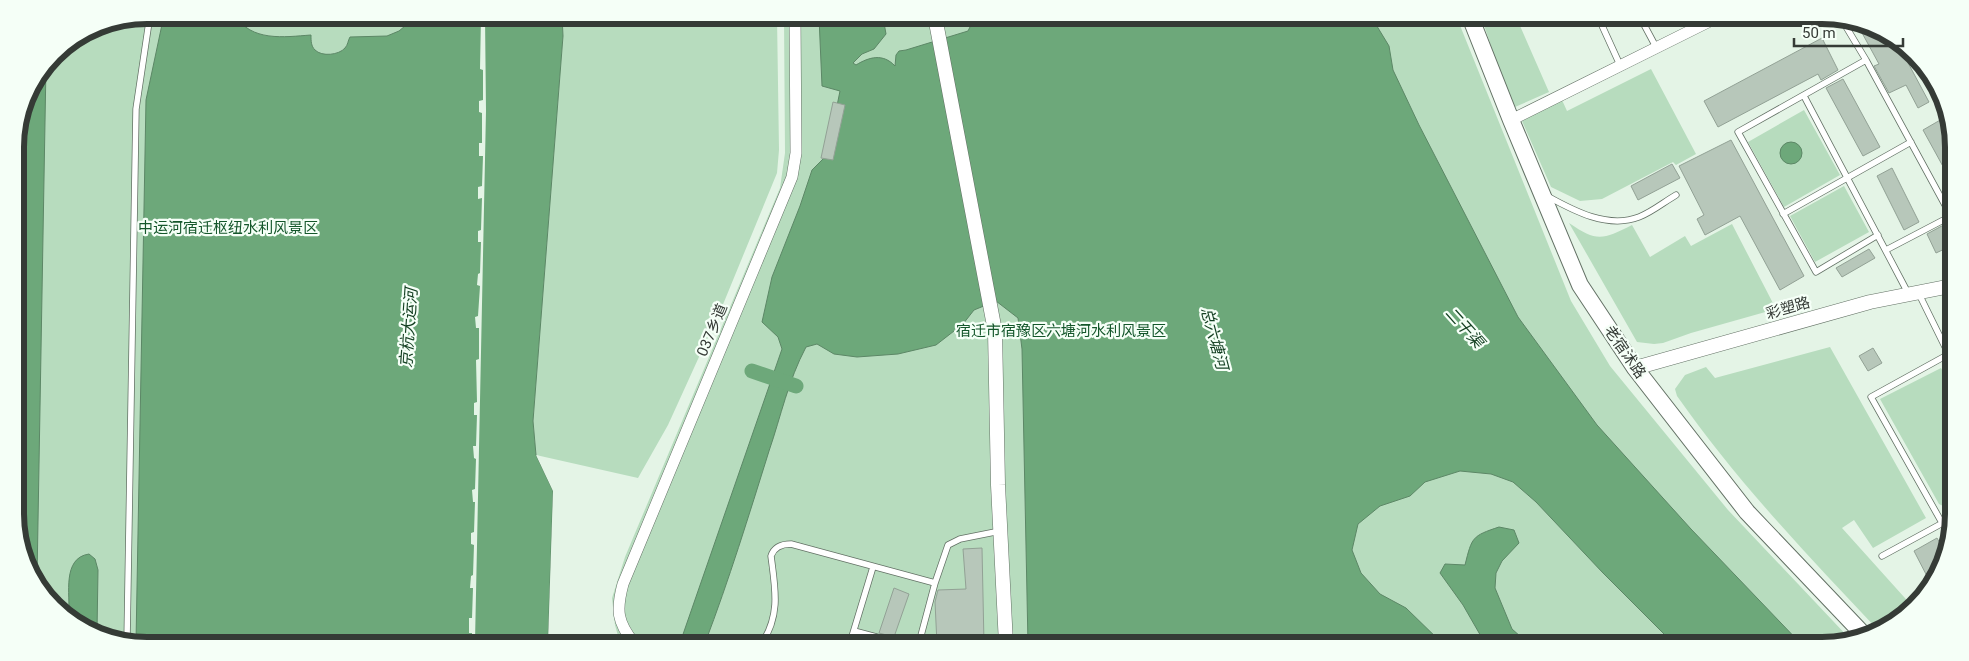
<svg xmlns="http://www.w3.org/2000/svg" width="1969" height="661" viewBox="0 0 1969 661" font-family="Roboto,'Noto Sans SC',sans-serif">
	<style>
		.green { fill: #b7dcbe }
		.water { fill: #6da87a; stroke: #5c8766 }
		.pier { fill: #e4f4e6 }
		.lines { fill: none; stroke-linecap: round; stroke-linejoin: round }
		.canal { stroke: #6da87a; stroke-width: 15 }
		.building { fill: #b7c7ba; stroke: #92a195 }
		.service-casing { stroke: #637165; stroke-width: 7 }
		.minor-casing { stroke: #637165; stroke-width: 12 }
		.tertiary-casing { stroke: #637165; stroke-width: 15 }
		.secondary-casing { stroke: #637165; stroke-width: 18 }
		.service { stroke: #fff; stroke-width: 5.5 }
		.minor { stroke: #fff; stroke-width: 11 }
		.tertiary { stroke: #fff; stroke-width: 14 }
		.secondary { stroke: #fff; stroke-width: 16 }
		.labels { text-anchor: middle; stroke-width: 4.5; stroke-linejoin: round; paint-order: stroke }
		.park-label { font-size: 15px; fill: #14572b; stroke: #f5fff7 }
		.street-label { font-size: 15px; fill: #353b36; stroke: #f5fff7 }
		.water-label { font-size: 16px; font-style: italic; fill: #133f21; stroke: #f5fff7 }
		.rim { fill: none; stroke: #353b36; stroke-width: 6 }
	</style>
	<rect width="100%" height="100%" fill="#e4f4e6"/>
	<path class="green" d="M146 15 447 16 431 642 112 641 48 601 17 540 15 138 25 96 54 53 96 25Z
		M562 16 777 17 779 150 777 173 724 302 668 425 638 478 536 455 533 421 563 36Z
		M784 17 1457 18 1571 301 1610 366 1728 510 1850 639 1831 646 620 643 615 625 612 598 625 557 780 188 785 153Z
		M1482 19H1517L1549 92 1515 107 1501 76Z
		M1651 69 1696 154 1676 165 1673 162 1602 199 1580 201 1551 187 1522 121 1562 100 1567 111Z
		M1804 110 1840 175 1784 207 1748 142Z
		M1844 186 1869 232 1815 262 1790 216Z
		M1569 223C1597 242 1602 240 1632 225L1650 257 1685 236 1691 246 1732 224 1776 309 1691 333 1663 343 1654 344 1637 342Z
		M1830 347 1926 518 1873 548 1854 520 1842 528 1913 607 1903 619 1877 629C1806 554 1736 480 1677 396L1675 389 1685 375 1706 367 1715 378Z
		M1941 368 1950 384V505L1943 506 1939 504 1880 399Z"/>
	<path class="water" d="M164 15H235C251 42 284 37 311 35 311 41 311 46 315 50 322 57 339 55 345 48 348 45 348 40 350 37L387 36 399 31 417 16H562L563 36 533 421 536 455 553 491 548 643 136 642 146 100Z
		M819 17H883L886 34 874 49 862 54 853 63 856 65C869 57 883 53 895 66L896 55 899 51 906 50 968 31 975 17 1372 18 1389 46 1393 70 1419 125 1518 317 1597 425 1691 529 1803 646 1675 645 1603 573 1536 502 1513 482 1491 474 1460 471 1425 482 1410 496 1380 506 1358 524 1352 550 1361 573 1380 594 1406 608 1444 645 1028 644 1022 349 1018 318 996 301 974 310 963 324 936 345 898 354 857 357 834 354 817 344 806 347C788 381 781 416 769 451 749 515 729 580 705 643H680L782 349 778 337 762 322 772 277 800 206 812 170 827 155 840 91 822 86Z
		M46 65 37 579 17 540 15 138 25 96Z
		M1780 153a11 11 0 1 1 22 0a11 11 0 1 1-22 0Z
		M1499 527 1514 530 1519 543 1502 561 1496 573 1495 588 1512 629 1530 645H1486L1463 605 1440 573 1445 564 1465 565C1472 537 1472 536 1499 527Z
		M89 554 95 559 98 570 97 632 69 615C70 594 62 558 89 554Z"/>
	<path class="pier" d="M481 16H485L486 111 475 642H472V633H469V618H472L473 588H470L471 576 473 575 474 545 471 544V533L474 532 475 502H473L472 490 475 489 476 459 474 458 473 446H476L477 415H474V403L477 402 476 360 479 359V328H476L475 317 478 316 480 286 477 285 478 274 480 273 481 242H478V231L481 230 482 198 478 199V187L482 186 483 156H479V143H482V113L479 112V101L483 100V70L480 69Z
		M536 455 539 456 556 491 550 643H548L553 491Z"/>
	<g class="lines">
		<path class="canal" d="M752 371 796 386"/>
	</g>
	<path class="building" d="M1855 20 1899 46 1929 102 1918 108 1906 85 1889 93 1874 66 1879 64Z
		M1822 38 1838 70 1821 80 1818 74 1718 127 1704 101Z
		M1843 79 1880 147 1863 156 1826 88Z
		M833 102 845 105 833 160 821 158Z
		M1942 119 1951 136V181L1923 130Z
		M1731 140 1804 276 1780 290 1740 216 1705 235 1697 219 1704 215 1679 166Z
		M1672 164 1680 178 1638 200 1631 186Z
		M1892 168 1919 222 1904 230 1877 176Z
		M1951 221V246L1936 253 1927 234Z
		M1869 249 1875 258 1842 277 1836 268Z
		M1873 348 1882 363 1868 371 1859 356Z
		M1937 538 1947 555 1937 575 1929 580 1914 551Z
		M982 548 984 644H937L935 602 938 590 966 589 963 549Z
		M894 588 909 594 894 637 879 633Z"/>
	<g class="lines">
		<defs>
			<path id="service" d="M1599 19 1620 65
				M1641 19 1656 47
				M1842 20 1866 60 1738 132 1816 272 1878 235
				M1918 58 1942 102
				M1866 60 1951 216 1886 250
				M1804 96 1908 293
				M1547 196C1574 211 1608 229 1639 217 1652 212 1664 202 1676 195
				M1783 214 1911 142
				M1919 294 1950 357
				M1949 354 1871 397 1950 537
				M1882 556 1950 519
				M854 631 899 643
				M127 641 136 109 150 15
				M762 643C781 614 775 588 771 556 774 547 782 544 791 544L935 583 948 545 960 539 1000 531
				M850 643 873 567
				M919 643 935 583"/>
			<path id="minor" d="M1511 120 1714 19
				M634 643C617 622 616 610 623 584L792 177 796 153 795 17"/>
			<path id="tertiary" d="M935 17 995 331 998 485 1006 644
				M1635 368 1870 302 1951 286"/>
			<path id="secondary" d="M1471 19 1511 120 1580 285 1635 368 1747 512 1863 634"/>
		</defs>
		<use href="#service" class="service-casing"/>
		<use href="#minor" class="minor-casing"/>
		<use href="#tertiary" class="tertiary-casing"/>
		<use href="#secondary" class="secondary-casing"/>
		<use href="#service" class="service"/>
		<use href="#minor" class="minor"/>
		<use href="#tertiary" class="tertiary"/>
		<use href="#secondary" class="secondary"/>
	</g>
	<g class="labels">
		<g class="park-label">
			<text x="228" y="233">中运河宿迁枢纽水利风景区</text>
			<text x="1061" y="336">宿迁市宿豫区六塘河水利风景区</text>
		</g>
		<g class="street-label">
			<text transform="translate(1788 308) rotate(-16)" y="5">彩塑路</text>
			<text transform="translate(712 330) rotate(-67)" y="5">037乡道</text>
			<text transform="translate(1625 352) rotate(55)" y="5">老宿沭路</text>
		</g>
		<g class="water-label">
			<text transform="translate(1465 327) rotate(48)" y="6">二干渠</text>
			<text transform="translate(408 328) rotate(-86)" y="6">京杭大运河</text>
			<text transform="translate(1215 338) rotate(75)" y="6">总六塘河</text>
		</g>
	</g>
	<path d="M0 0H1969V661H0ZM147 24H1822A123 123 0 0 1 1945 147V514A123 123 0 0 1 1822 637H147A123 123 0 0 1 24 514V147A123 123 0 0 1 147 24Z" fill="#f5fff7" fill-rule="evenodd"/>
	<path class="rim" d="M147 24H1822A123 123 0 0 1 1945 147V514A123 123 0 0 1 1822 637H147A123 123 0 0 1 24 514V147A123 123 0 0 1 147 24Z"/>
	<path d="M1794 38v8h109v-8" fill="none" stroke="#353b36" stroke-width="2.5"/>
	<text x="1802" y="38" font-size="15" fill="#353b36" stroke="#f5fff7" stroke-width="4" paint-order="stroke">50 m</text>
</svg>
